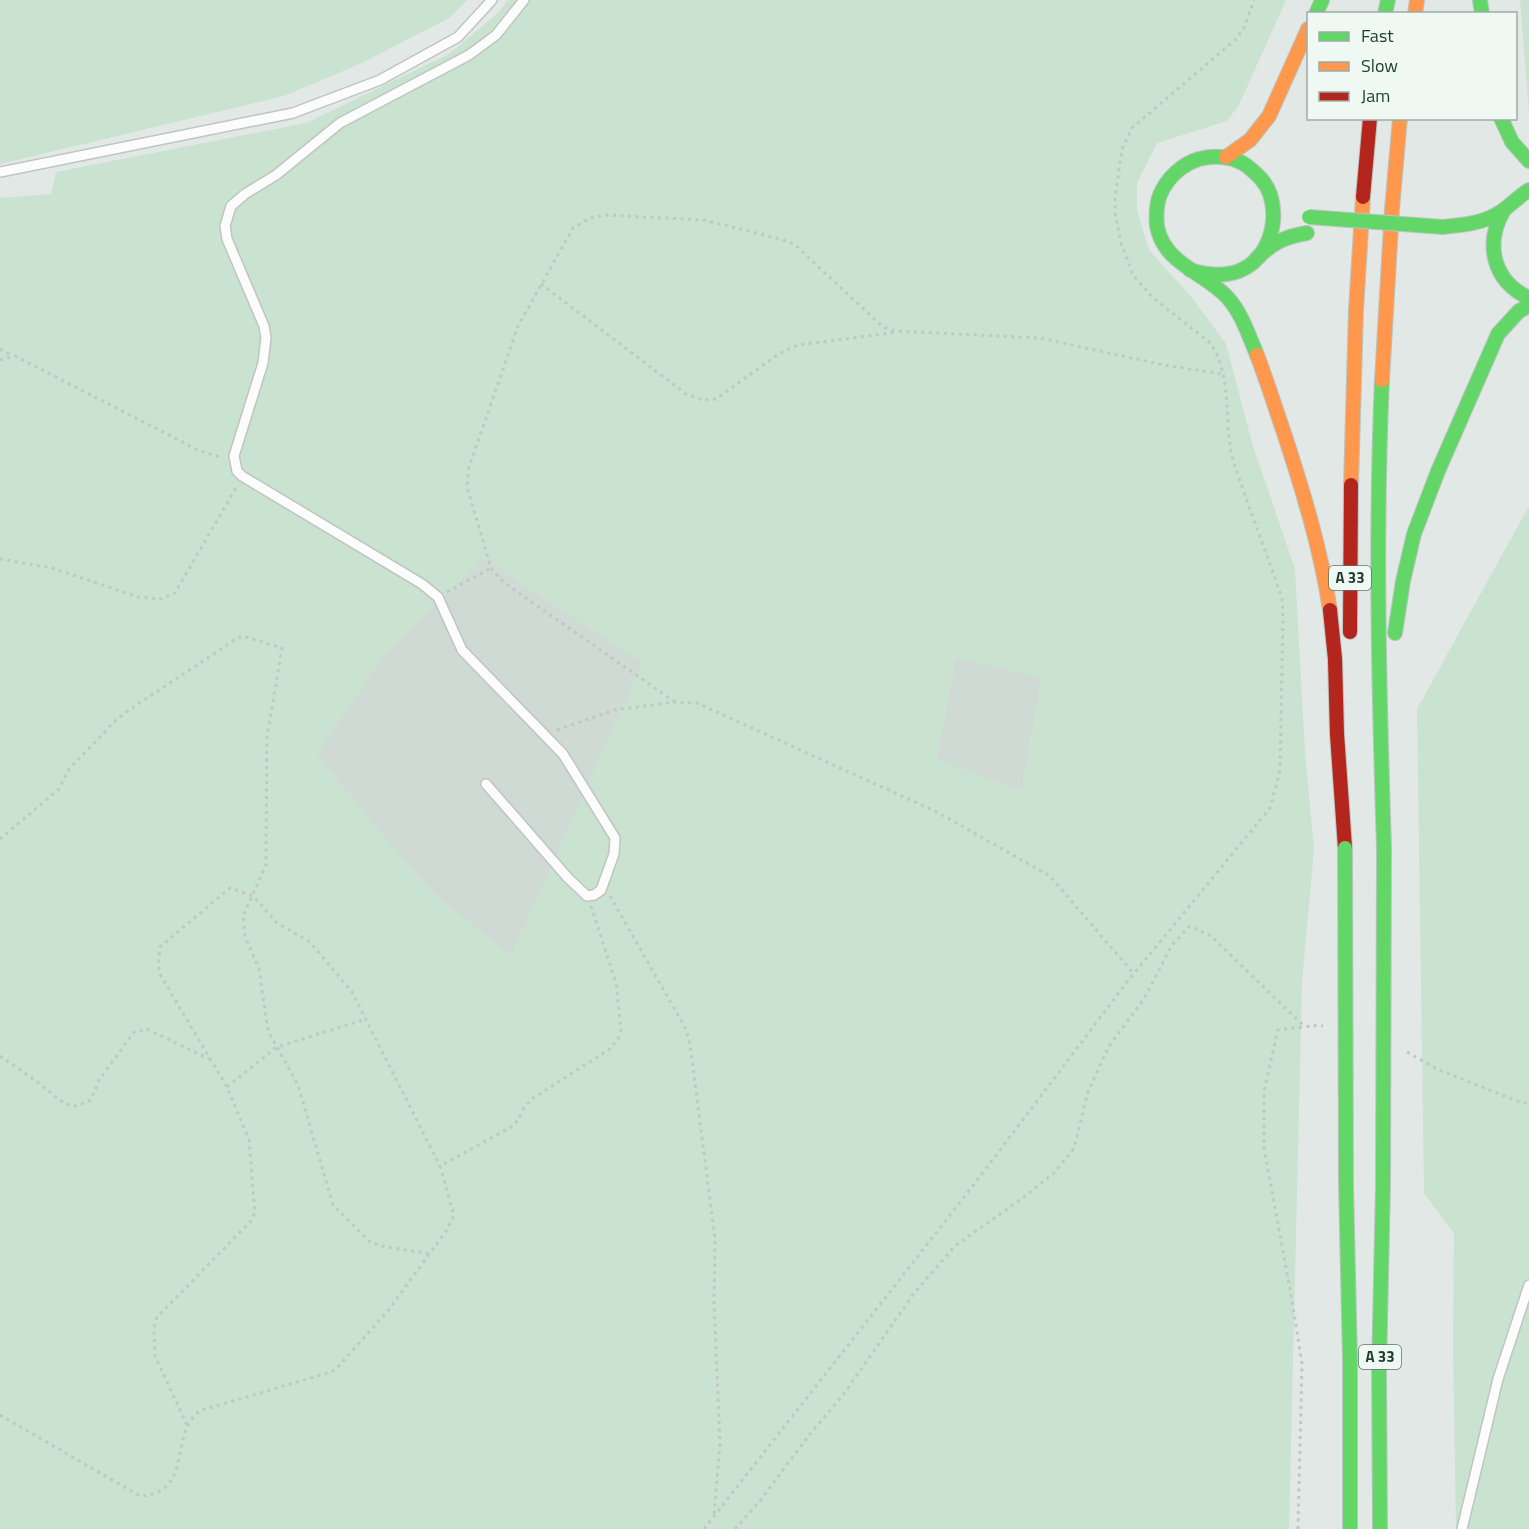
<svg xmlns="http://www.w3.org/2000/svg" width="1529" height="1529" font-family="'Titillium Web',sans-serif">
  <rect width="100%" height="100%" fill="#e2e8e5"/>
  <g fill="#cfdad5">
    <path d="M483 559 643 663 511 956 440 899 392 847 316 754 387 651Z"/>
    <path d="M956 658 1042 677 1022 791 936 760Z"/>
  </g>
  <g fill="#cae2d0" fill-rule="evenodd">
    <path d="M0 0H467L449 18 362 63 284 96 0 164Z"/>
    <path d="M508 0H1286L1239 105 1227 121 1157 143 1137 183V210L1149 250 1193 299 1226 344 1252 443 1295 569 1305 753 1314 849 1302 983 1289 1529H0V198L51 194 56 172 306 123 449 54 498 13ZM483 559 642 663 511 956 440 899 392 847 316 754 387 651ZM956 658 1042 678 1021 791 936 759Z"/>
    <path d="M1520 0H1529V112Z"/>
    <path d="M1529 506V1529H1456L1453 1344 1454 1234 1424 1193 1417 709Z"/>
  </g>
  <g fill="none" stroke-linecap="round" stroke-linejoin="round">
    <defs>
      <g id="lane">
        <path d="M0 172 293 113 380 80 458 37 492 0"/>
        <path d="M486 784 568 878 587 896 594 895 601 890 614 854 615 838 563 754 462 650 438 597 422 584 242 476 237 471 234 456 263 363 266 338 264 326 227 239 225 226 231 206 245 194 276 175 340 123 469 55 496 35 524 0"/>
        <path d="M1462 1529 1498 1379 1529 1285"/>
      </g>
      <g id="fast">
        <path d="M1480 0 1482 14"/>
        <path d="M1316 14 1322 0"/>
        <path d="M1385 14 1388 0"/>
        <path d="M1501 118 1512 142 1529 161"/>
        <path d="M1504 210C1484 244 1493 281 1529 298"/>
        <path d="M1443 227C1464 225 1485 223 1502 211 1512 204 1519 196 1529 190"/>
        <path d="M1257 258C1274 242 1284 237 1307 233"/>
        <path d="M1190 270C1206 275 1223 277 1239 271 1269 259 1279 222 1270 194 1266 182 1257 174 1247 166 1234 156 1215 155 1199 159 1182 164 1167 178 1160 195 1156 205 1156 215 1157 226 1164 265 1205 272 1228 298 1242 314 1249 336 1257 355"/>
        <path d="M1382 380C1375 536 1379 692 1384 848"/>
        <path d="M1395 633 1403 581 1414 534 1438 471 1498 334 1519 311 1529 306"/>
        <path d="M1346 1185 1350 1360V1529"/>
        <path d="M1380 1529 1379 1370 1383 1185"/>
      </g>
      <g id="slow">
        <path d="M1415 14 1417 0"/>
        <path d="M1226 157 1250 140 1269 116 1308 29"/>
        <path d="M1257 355C1267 381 1275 407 1284 433 1303 491 1321 550 1330 610"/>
        <path d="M1382 380 1392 209 1400 118"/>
        <path d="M1351 485 1356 310 1363 197"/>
      </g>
      <g id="jam">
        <path d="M1363 197 1370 118"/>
        <path d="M1330 610 1335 659 1337 734 1345 848"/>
        <path d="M1350 632 1351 485"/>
      </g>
    </defs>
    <use href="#lane" stroke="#bfc5c2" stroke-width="12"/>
    <use href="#fast" stroke="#bbc5c1" stroke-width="16"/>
    <use href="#slow" stroke="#bbc5c1" stroke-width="16"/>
    <use href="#jam" stroke="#bbc5c1" stroke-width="16"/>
    <g stroke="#bfc8c4" stroke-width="3" stroke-dasharray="3 4.5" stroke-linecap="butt">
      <path d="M541 284 686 394 702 400 716 399 780 353 798 345 898 332"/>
      <path d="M0 349 13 356"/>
      <path d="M0 360 15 356 198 450 223 458"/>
      <path d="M0 559 52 568 138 597 162 599 175 593 237 486"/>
      <path d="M447 592 491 568"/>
      <path d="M675 702 503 582 491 568 467 487 468 470 518 326 573 228 590 218 606 215 704 220 780 239 794 244 883 327 896 331 1040 338 1164 365 1222 374"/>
      <path d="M557 730 614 710 675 702 697 703 937 812 1050 876 1133 973"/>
      <path d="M0 839 59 789 69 769 116 720 129 710 236 639 243 636 282 648 267 737 266 865 243 916 245 936 259 969 268 1031 298 1085 333 1205 370 1242 382 1246 430 1254"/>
      <path d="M610 896 686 1029 690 1044 715 1238 714 1301 720 1444 714 1515"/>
      <path d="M1407 1052 1437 1069 1517 1101 1529 1104"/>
      <path d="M0 1056 36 1081 65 1104 77 1106 91 1100 99 1080 134 1032 147 1029 209 1059"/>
      <path d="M227 1087 277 1047 366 1019"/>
      <path d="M0 1415 140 1496C184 1493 175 1456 187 1427 189 1421 195 1416 199 1411L331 1372 336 1369 387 1312 447 1230 454 1215 440 1166 513 1126 518 1120 523 1109 533 1098 610 1049 618 1039 621 1030 616 983 591 906"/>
      <path d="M187 1425 155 1356 154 1328 157 1317 251 1221 255 1213 249 1140 227 1087 161 976 158 966 160 947 230 888 253 896 277 923 310 942 352 992 440 1166"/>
      <path d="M704 1529 972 1187 1127 982 1270 808 1280 770 1283 616 1282 598 1235 467C1233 460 1231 452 1230 445 1225 411 1231 368 1208 341L1152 297 1133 275 1121 243 1115 213V198L1122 149 1132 128 1235 40 1244 28 1254 0"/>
      <path d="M735 1529 759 1502 810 1434 843 1395 915 1292 955 1246 1027 1195 1055 1172 1074 1148 1088 1092 1109 1046 1144 999 1172 945 1190 926 1211 936 1305 1027"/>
      <path d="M1298 1529 1302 1364 1292 1300 1264 1148V1091L1278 1030 1320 1025 1323 1026"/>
    </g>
    <use href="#lane" stroke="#fbfcfb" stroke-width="9"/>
    <use href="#fast" stroke="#63d668" stroke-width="14"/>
    <use href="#slow" stroke="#ff974d" stroke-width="14"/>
    <use href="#jam" stroke="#b3261e" stroke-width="14"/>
    <defs>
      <g id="fast-bridge">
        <path d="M1309 217 1443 227"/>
        <path d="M1345 848 1346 1185"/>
        <path d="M1383 1185 1384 848"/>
      </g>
    </defs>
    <use href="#fast-bridge" stroke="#bbc5c1" stroke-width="16" stroke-linecap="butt"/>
    <use href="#fast-bridge" stroke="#63d668" stroke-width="14"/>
  </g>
  <g text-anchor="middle" stroke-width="6" stroke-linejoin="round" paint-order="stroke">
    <g fill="#eff8f3" stroke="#5d746c" stroke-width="1.5">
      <rect x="1329" y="566" width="42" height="24" rx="4.5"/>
      <rect x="1359" y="1345" width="42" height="24" rx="4.5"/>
    </g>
    <g font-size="15" font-weight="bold" fill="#1f3c32">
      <text x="1350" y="583">A 33</text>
      <text x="1380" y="1362">A 33</text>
    </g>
  </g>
  <rect x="1307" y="12" width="210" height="108" fill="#eff8f3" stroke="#9cada6" stroke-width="1.5"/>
  <rect x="1319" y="32" width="30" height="9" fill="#63d668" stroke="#9cada6" stroke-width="1.5"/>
  <text x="1361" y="42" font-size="18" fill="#1f3c32">Fast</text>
  <rect x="1319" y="62" width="30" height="9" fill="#ff974d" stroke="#9cada6" stroke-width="1.5"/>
  <text x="1361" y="72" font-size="18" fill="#1f3c32">Slow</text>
  <rect x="1319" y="92" width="30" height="9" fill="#b3261e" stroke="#9cada6" stroke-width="1.5"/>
  <text x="1361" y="102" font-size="18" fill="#1f3c32">Jam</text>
</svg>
